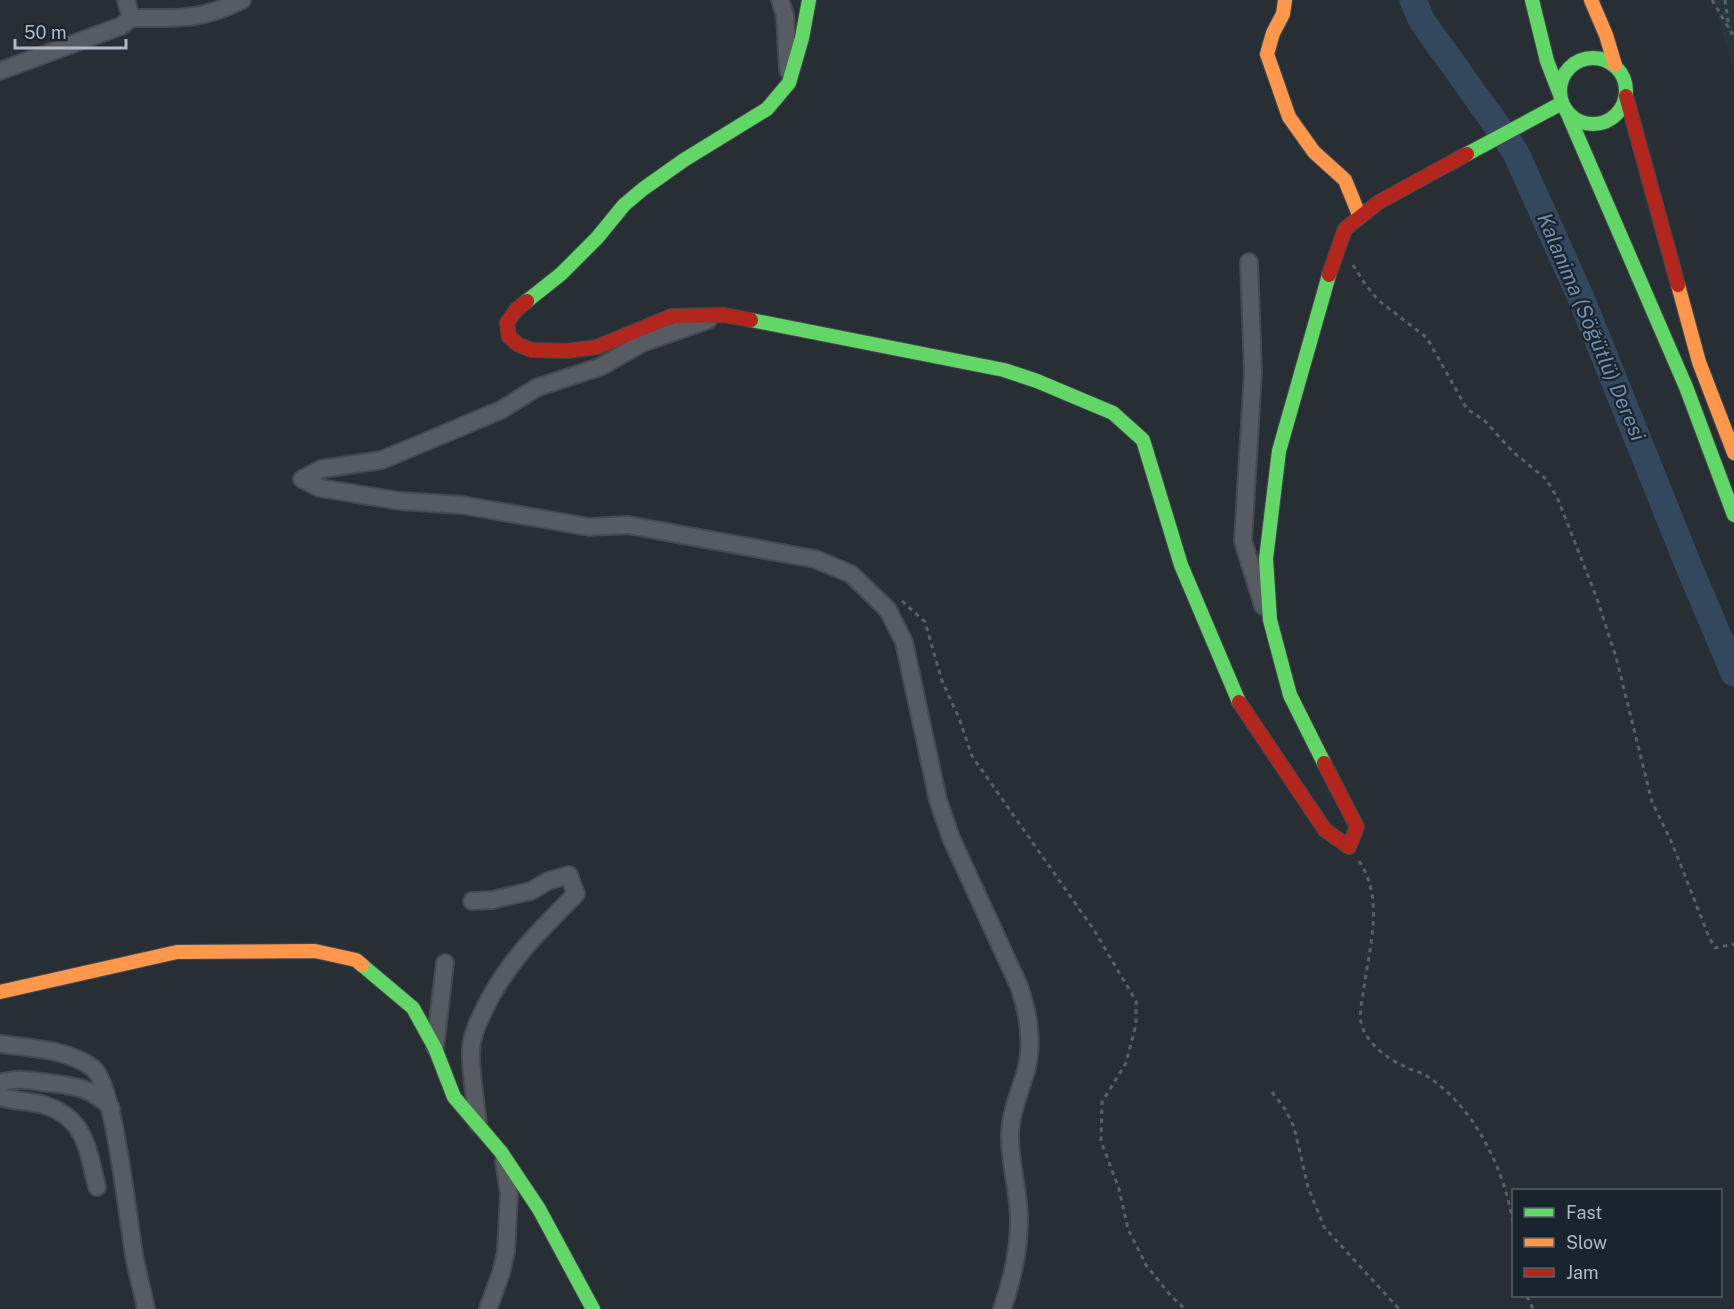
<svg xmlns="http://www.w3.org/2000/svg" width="1734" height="1309" font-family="'Public Sans',sans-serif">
  <rect width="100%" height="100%" fill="#272e34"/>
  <path fill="#24383a" d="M1713 0H1734V73L1731 62Z"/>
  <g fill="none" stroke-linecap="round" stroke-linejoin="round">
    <path stroke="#34485d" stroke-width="27" d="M1413 0 1422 21 1515 151 1581 298 1687 562 1734 673"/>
    <defs>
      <g id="street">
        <path d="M780 0 785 15 788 70"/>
        <path d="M131 18C177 18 200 21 242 0"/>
        <path d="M0 71 121 26 131 18 126 0"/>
        <path d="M1249 262 1253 372 1243 541 1263 606"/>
        <path d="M708 320 642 343 600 367 538 387 501 410 382 460 321 469 302 479 320 488 400 501 462 505 589 527 628 525 815 559 851 574 888 610 904 642 938 800 951 838 1019 986C1028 1013 1034 1042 1026 1071 1020 1091 1011 1112 1010 1133 1009 1162 1019 1191 1019 1219 1019 1249 1012 1281 1002 1309"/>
        <path d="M472 901 492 900 531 891 548 881 569 875 576 894C540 930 505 964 483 1012 477 1024 471 1037 471 1051 470 1072 476 1102 478 1124"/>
        <path d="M0 1044C30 1048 68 1049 93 1068 115 1086 128 1224 135 1260 138 1276 143 1293 146 1309"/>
        <path d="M435 1047 445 963"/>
        <path d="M0 1083C14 1078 28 1080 42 1082 71 1086 89 1085 111 1108"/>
        <path d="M0 1097C13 1101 28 1101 41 1104 86 1117 87 1148 97 1187"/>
        <path d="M488 1309 501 1273 506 1252 509 1193 504 1161"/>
      </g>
      <g id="fast">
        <path d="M1532 0 1547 61 1559 92"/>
        <circle cx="1593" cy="91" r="33"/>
        <path d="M1567 112 1686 387 1734 515"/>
        <path d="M1467 154 1562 103"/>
        <path d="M527 301 561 274 597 238 624 205 643 189 684 160 767 109 789 83 802 38 809 0"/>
        <path d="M751 320 1004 370 1037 381 1113 413 1143 440 1181 565 1239 702"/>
        <path d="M1324 763 1290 695 1270 620 1266 559 1279 451 1329 275"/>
        <path d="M362 965 413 1008 435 1048 454 1097 501 1152 539 1209 593 1309"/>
      </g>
      <g id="slow">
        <path d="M1285 0 1283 14 1273 33 1267 54 1289 117 1314 152 1345 180 1360 217"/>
        <path d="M1591 0 1606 35 1615 65"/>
        <path d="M1678 285 1699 362 1734 453"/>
        <path d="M0 992 177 952 315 951 356 960 362 965"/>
      </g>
      <g id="jam">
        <path d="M1626 96 1678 285"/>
        <path d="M1329 275 1345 229 1379 202 1467 154"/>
        <path d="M527 301 516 310 507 323 509 337 519 345 532 350 567 351 597 347 672 316 724 315 751 320"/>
        <path d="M1239 702 1325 830 1349 847 1357 827 1324 763"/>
      </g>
    </defs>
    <use href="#street" stroke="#454a4f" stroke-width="20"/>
    <use href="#fast" stroke="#454a4f" stroke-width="16"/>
    <use href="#slow" stroke="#454a4f" stroke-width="16"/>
    <use href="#jam" stroke="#454a4f" stroke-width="16"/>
    <g stroke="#5a6066" stroke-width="3" stroke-dasharray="4.5 4.5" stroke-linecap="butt">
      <path d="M1712 0 1734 37"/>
      <path d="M1725 0 1729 28"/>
      <path d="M1353 265 1365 284 1378 300 1427 338 1467 409 1484 420 1513 452 1546 479 1557 497 1596 596 1616 657 1652 802 1672 843 1709 937 1715 948 1734 944"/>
      <path d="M902 601 925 622 942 681 959 718 972 756 1094 930 1136 1001V1024L1126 1063 1102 1102 1101 1141 1119 1189 1128 1229 1146 1265 1171 1296 1185 1309"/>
      <path d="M1359 861C1386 901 1368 951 1363 994 1362 1002 1359 1014 1361 1022 1365 1042 1386 1058 1404 1066 1410 1070 1418 1071 1425 1075 1475 1105 1509 1177 1514 1233"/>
      <path d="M1272 1092 1285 1109 1294 1127 1308 1187 1324 1227 1399 1309"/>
      <path d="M1527 1296 1533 1309"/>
    </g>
    <use href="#street" stroke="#575c62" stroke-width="16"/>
    <use href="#fast" stroke="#63d668" stroke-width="14"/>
    <use href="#slow" stroke="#ff974d" stroke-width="14"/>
    <use href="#jam" stroke="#b3261e" stroke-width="14"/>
  </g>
  <g text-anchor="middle" stroke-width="4.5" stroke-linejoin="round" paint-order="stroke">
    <g font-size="21" font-style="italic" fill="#708daa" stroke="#1a242f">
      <text transform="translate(1591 327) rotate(67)" y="7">Kalanima (Söğütlü) Deresi</text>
    </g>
  </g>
  <rect x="1512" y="1189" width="210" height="108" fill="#1a242f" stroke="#56606b" stroke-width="1.5"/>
  <rect x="1524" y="1208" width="30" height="9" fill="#63d668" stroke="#56606b" stroke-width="1.5"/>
  <text x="1566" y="1219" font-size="18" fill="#b0bac6">Fast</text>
  <rect x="1524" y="1238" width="30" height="9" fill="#ff974d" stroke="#56606b" stroke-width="1.5"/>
  <text x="1566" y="1249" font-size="18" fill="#b0bac6">Slow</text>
  <rect x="1524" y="1268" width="30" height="9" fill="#b3261e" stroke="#56606b" stroke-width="1.5"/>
  <text x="1566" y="1279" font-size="18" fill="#b0bac6">Jam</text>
  <path d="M15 39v9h111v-9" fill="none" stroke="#b0bac6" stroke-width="3"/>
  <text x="24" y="39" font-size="18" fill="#b0bac6" stroke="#1a242f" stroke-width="4.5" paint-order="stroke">50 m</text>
</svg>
